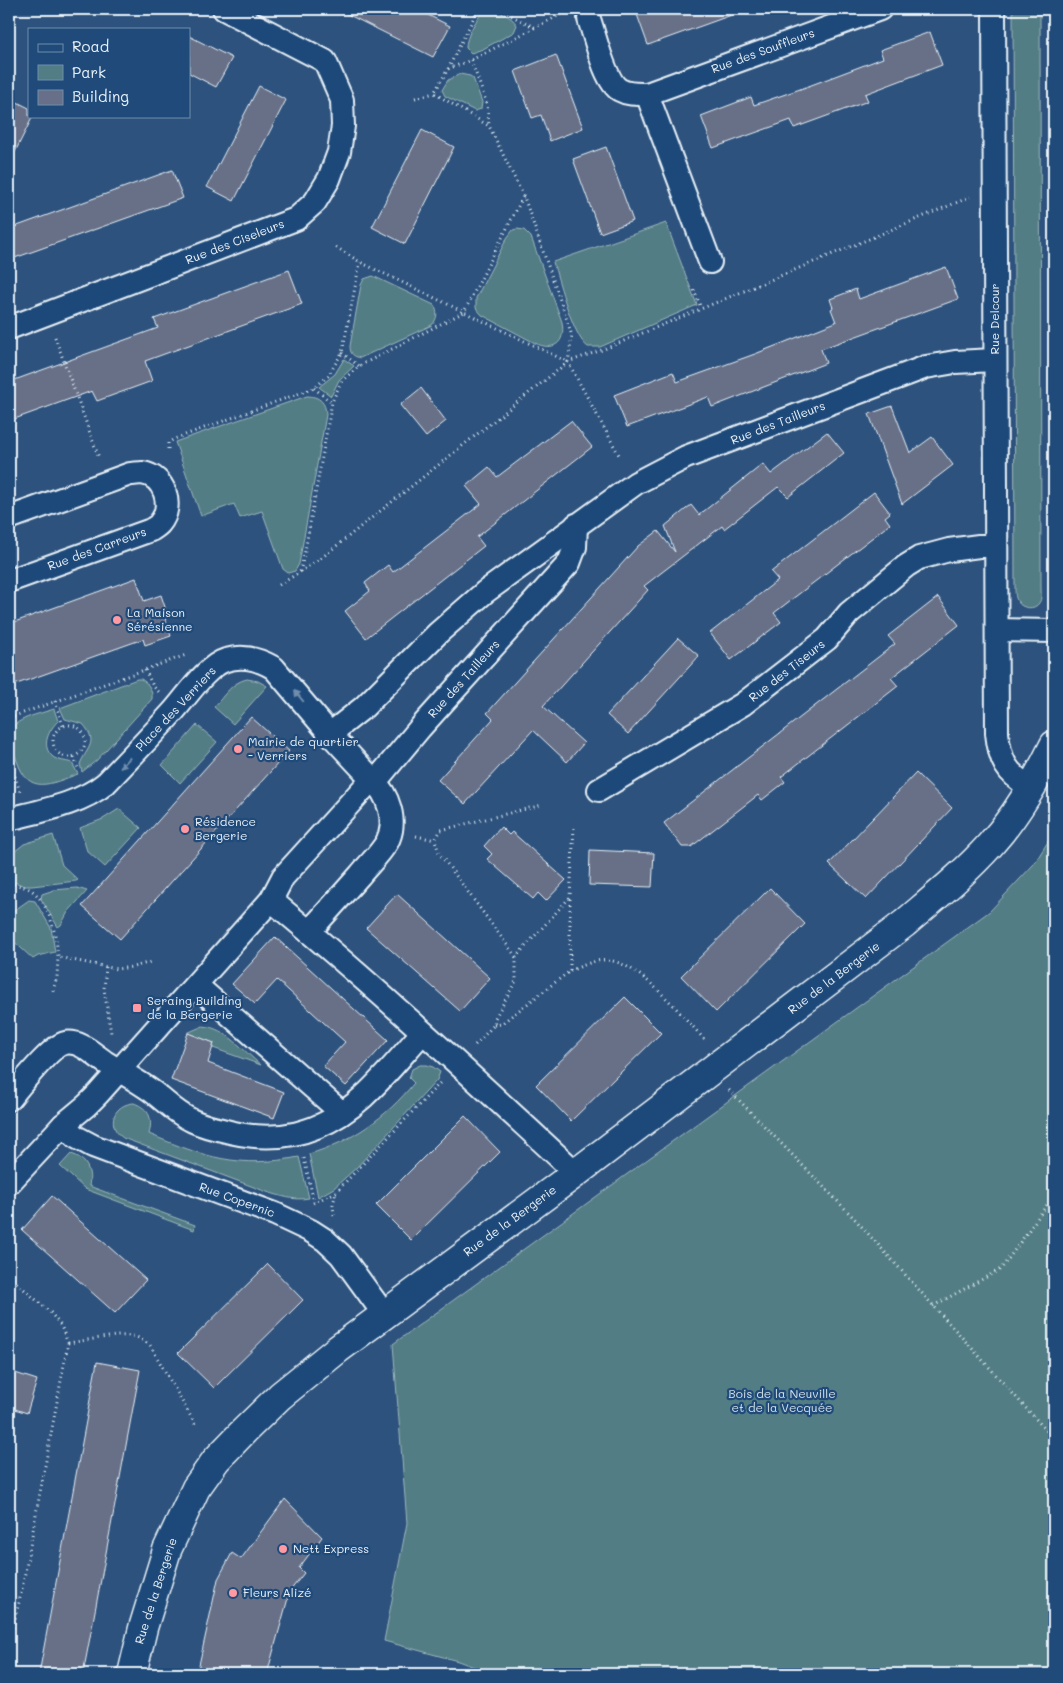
<svg xmlns="http://www.w3.org/2000/svg" width="1063" height="1683" font-family="Mali,sans-serif">
  <rect width="100%" height="100%" fill="#2d527d"/>
  <filter id="ink" filterUnits="userSpaceOnUse"><feTurbulence type="fractalNoise" baseFrequency=".02" numOctaves="2"/><feDisplacementMap in="SourceGraphic" scale="10" xChannelSelector="R" yChannelSelector="G"/><feConvolveMatrix kernelMatrix="1 2 1 2 8 2 1 2 1" color-interpolation-filters="sRGB"/></filter>
  <g filter="url(#ink)">
    <g fill="#527d84" stroke="#9db7be">
      <path d="M486 9C496 9 512 16 517 25L514 32 483 49 471 53 466 48C465 38 478 15 486 9Z"/>
      <path d="M1013 9H1040L1041 587C1041 592 1042 599 1039 603 1035 610 1022 609 1018 602 1015 598 1015 592 1015 586Z"/>
      <path d="M460 74 470 76 473 78 482 102 481 109 475 111 445 96 442 90 448 80Z"/>
      <path d="M666 223 697 305 600 347H588C573 337 559 281 553 262Z"/>
      <path d="M517 229 524 230 531 237 562 322C566 343 554 352 535 343L482 315 476 308V298L507 238 513 230Z"/>
      <path d="M373 276 434 305C438 312 438 318 432 325L360 358C353 356 350 354 350 346L361 285 364 279Z"/>
      <path d="M344 359 354 366 339 380 331 396 319 387 335 374Z"/>
      <path d="M307 396C319 396 326 402 326 415L299 564 295 571 288 573 283 569 262 511 240 518 234 504 201 516 175 442Z"/>
      <path d="M137 679H141C148 683 153 690 152 699L97 760 82 772 80 764C87 747 99 743 83 724L65 719 60 708Z"/>
      <path d="M247 679 258 681 267 686 233 724 214 707C224 696 232 682 247 679Z"/>
      <path d="M54 709 58 721C49 730 40 746 53 757 58 761 67 761 72 763L78 774C50 784 29 796 17 761 14 752 10 743 9 734 13 718 40 714 54 709Z"/>
      <path d="M197 725 217 742 180 783 162 765Z"/>
      <path d="M119 809 141 828 105 867 87 851 80 828 103 819Z"/>
      <path d="M1054 832V1674H493L458 1661 384 1641 407 1523 393 1344 990 911 1034 864Z"/>
      <path d="M53 835 62 865 78 880 76 881 32 886H25L9 880V856L24 844Z"/>
      <path d="M77 888 87 891 68 912 61 925 58 927 41 899 42 894 54 890Z"/>
      <path d="M29 900 35 901 51 928 55 952 38 956 33 959 9 937V914Z"/>
      <path d="M203 1026C227 1028 243 1051 261 1065L213 1048 214 1043 187 1033Z"/>
      <path d="M426 1065 433 1067 440 1072 437 1080 357 1167 334 1188 318 1197 309 1154C351 1142 386 1118 414 1083L409 1078 412 1069 420 1065Z"/>
      <path d="M134 1103C150 1109 153 1119 149 1134 204 1157 239 1169 299 1157L309 1198C294 1201 281 1196 267 1192L123 1138C105 1125 114 1104 134 1103Z"/>
      <path d="M71 1154C86 1158 92 1171 89 1186L195 1225 194 1230 85 1189 60 1166Z"/>
    </g>
    <g fill="#677088" stroke="#e8f1f8">
      <path d="M337 9H416L450 26 433 57Z"/>
      <path d="M635 9H740V12L648 45Z"/>
      <path d="M930 32 942 65 865 94 868 101 794 128 791 120 713 148 701 116 751 97 754 105 806 87 883 58 880 50Z"/>
      <path d="M189 36 232 58 216 87 189 73Z"/>
      <path d="M556 55 583 128 550 141 541 115 532 118 515 71Z"/>
      <path d="M259 86 286 100 234 201 207 187Z"/>
      <path d="M9 98 29 108V116H33L9 164Z"/>
      <path d="M422 130 454 147 405 244 372 227Z"/>
      <path d="M606 147 633 221 600 233 573 159Z"/>
      <path d="M172 170 183 198 9 260V229Z"/>
      <path d="M946 267 958 299 821 349 826 363 712 407 708 397 627 427 614 395 673 372 677 382 755 354 836 322 831 309 833 308 830 299 856 289 859 299Z"/>
      <path d="M289 270 302 304 145 361 152 381 97 401 92 391 9 421V382L158 328 154 319Z"/>
      <path d="M421 388 446 421 426 437 400 405Z"/>
      <path d="M892 406 910 453 932 437 953 465 902 504 869 414Z"/>
      <path d="M571 421 592 447 477 537 484 546 366 638 345 611 370 591 365 583 388 565 393 572 481 504 466 486 489 467 497 477Z"/>
      <path d="M827 432 844 453 788 497 778 487 724 529 722 526 644 586 648 590 543 706 584 743 567 762 533 730 465 804 438 780 493 719 487 713 638 546 658 531 675 552 665 526 691 505 699 515 763 464 771 474Z"/>
      <path d="M874 492 890 513 885 517 890 524 774 613 781 622 731 660 710 633 778 580 771 572Z"/>
      <path d="M136 578 144 601 161 595 165 607V618L171 636 145 645 143 639 14 685 9 671V624Z"/>
      <path d="M938 597 959 625 891 678 898 686 781 777 785 782 762 800 758 795 691 847H682L664 823 895 644 888 636Z"/>
      <path d="M678 638 699 656 628 734 607 715Z"/>
      <path d="M251 717 289 751 120 939 82 906Z"/>
      <path d="M916 773 952 808 866 899 829 864Z"/>
      <path d="M501 827 509 835 512 832 566 880 546 901 538 893 533 899 487 859 492 854 484 846Z"/>
      <path d="M590 850 654 853 652 887 589 885Z"/>
      <path d="M770 888 805 924 716 1012 681 976Z"/>
      <path d="M397 894 490 978 460 1011 366 928Z"/>
      <path d="M275 937 388 1040 346 1086 323 1066 345 1042 277 980 255 1004 232 984Z"/>
      <path d="M625 997 661 1033 571 1121 536 1085Z"/>
      <path d="M188 1033 214 1043 208 1063 284 1092 274 1118 171 1080Z"/>
      <path d="M465 1116 500 1152 411 1240 376 1205Z"/>
      <path d="M52 1196 146 1280 115 1313 22 1230Z"/>
      <path d="M268 1264 303 1300 214 1388 178 1353Z"/>
      <path d="M97 1362 140 1370 103 1569 83 1674H39Z"/>
      <path d="M9 1371 37 1380 27 1413 9 1407Z"/>
      <path d="M285 1499 322 1537 299 1568 304 1573 290 1591 267 1674H197L218 1579 232 1553 241 1559Z"/>
    </g>
    <g fill="none" stroke-linecap="round" stroke-linejoin="round">
      <defs>
        <g id="minor">
          <path d="M994 9 997 733C1000 761 1006 773 1031 788"/>
          <path d="M589 19C595 36 605 82 620 90 629 95 638 94 647 94"/>
          <path d="M710 262 647 94 880 9"/>
          <path d="M9 328 296 219 315 202 329 179 339 152 343 126 342 100 325 61 224 9"/>
          <path d="M9 518 130 474C134 474 138 473 142 473 165 476 174 506 160 523 158 526 154 528 151 530L9 581"/>
          <path d="M997 630 1054 631"/>
          <path d="M330 734 364 707 438 633 485 592 636 483 686 457 926 367 955 362 995 360"/>
          <path d="M375 782 420 728 569 563 575 547 576 525"/>
          <path d="M599 790 743 704 827 639 849 613 906 566 919 558 949 550 979 546H996"/>
          <path d="M9 819C40 811 81 804 106 783 128 760 150 737 172 713 186 698 206 666 226 660 243 655 259 659 274 668L330 734 372 779 283 877 271 900 98 1094 87 1105 63 1125 9 1183"/>
          <path d="M271 900C376 987 476 1080 576 1173"/>
          <path d="M309 932C326 913 343 894 360 875 369 864 380 854 387 842 398 821 388 794 372 779"/>
          <path d="M196 985 342 1113"/>
          <path d="M9 1099C19 1087 52 1045 65 1043 80 1040 93 1054 105 1062 121 1072 138 1081 153 1092 166 1102 177 1114 193 1121 202 1125 212 1128 222 1130 275 1145 321 1135 363 1097 384 1078 403 1054 422 1033"/>
          <path d="M63 1125 76 1137 93 1146 275 1214 311 1231 325 1240 341 1255 384 1314"/>
        </g>
        <path id="tertiary" d="M132 1674 143 1628 167 1550 196 1488 216 1460 244 1431 280 1396 338 1349 576 1173 905 923C934 898 964 874 990 845 1016 816 1037 780 1054 745"/>
      </defs>
      <use href="#minor" stroke="#e8f1f8" stroke-width="26"/>
      <use href="#tertiary" stroke="#e8f1f8" stroke-width="31"/>
      <g stroke="#e8f1f8" stroke-width="3" stroke-dasharray="1 4" stroke-linecap="butt">
        <path d="M498 9 536 28"/>
        <path d="M566 12 471 60 448 69 434 93 489 126 524 197 566 317 572 336 568 362 619 455"/>
        <path d="M471 60 487 104 489 126"/>
        <path d="M448 69 478 9"/>
        <path d="M415 98 434 93"/>
        <path d="M336 247 360 262 568 362"/>
        <path d="M694 290 701 308"/>
        <path d="M55 337 99 458"/>
        <path d="M342 353 359 366"/>
        <path d="M314 388 331 402"/>
        <path d="M168 449V443L174 439 314 388 328 376 342 353 360 262"/>
        <path d="M300 572 325 555 568 362 602 350 970 197"/>
        <path d="M279 585 300 572 305 551 332 402 341 382 359 366 464 312 523 197"/>
        <path d="M145 670 153 686 159 692"/>
        <path d="M55 701 63 726"/>
        <path d="M9 718 186 655"/>
        <circle cx="69" cy="741" r="16"/>
        <path d="M9 757 20 792"/>
        <path d="M74 757 79 771"/>
        <path d="M416 836 435 840"/>
        <path d="M9 883C15 885 25 886 31 890 49 902 57 936 58 957L117 969 133 967 151 962"/>
        <path d="M516 957 439 853 435 840 441 830 542 805"/>
        <path d="M106 967 104 989 111 1033"/>
        <path d="M570 971C580 967 591 961 603 960 637 958 683 1017 706 1041"/>
        <path d="M53 991 57 977 58 957"/>
        <path d="M494 1025 501 1024 570 971V898"/>
        <path d="M475 1045 494 1025 495 1018 516 981V957L570 897 574 828"/>
        <path d="M729 1090 853 1217 1054 1439"/>
        <path d="M304 1158 314 1202"/>
        <path d="M313 1203 336 1192 440 1083"/>
        <path d="M334 1215 333 1205 336 1192"/>
        <path d="M9 1276 51 1313 61 1326 68 1343 22 1589 9 1645"/>
        <path d="M933 1306 1001 1269 1054 1195"/>
        <path d="M68 1343C83 1341 118 1334 132 1336 139 1337 144 1341 150 1345L195 1424"/>
      </g>
      <use href="#minor" stroke="#1f4a7a" stroke-width="22"/>
      <use href="#tertiary" stroke="#1f4a7a" stroke-width="28"/>
    </g>
    <defs><path id="oneway-solid" d="M-6-.8H1V-3.2L6.5 0L1 3.2V.8H-6Z" transform="scale(1.25)"/></defs>
    <g fill="#6f8dac">
      <use href="#oneway-solid" transform="translate(299 696) rotate(-129)"/>
      <use href="#oneway-solid" transform="translate(125 763) rotate(133)"/>
    </g>
  </g>
  <g fill="#ff9aa2" stroke="#1f4a7a" stroke-width="2">
    <circle cx="117" cy="620" r="5"/>
    <circle cx="238" cy="749" r="5"/>
    <circle cx="185" cy="829" r="5"/>
    <rect x="132" y="1003" width="10" height="10" rx="2.5"/>
    <circle cx="283" cy="1549" r="5"/>
    <circle cx="233" cy="1593" r="5"/>
  </g>
  <g text-anchor="middle" stroke-width="4.5" stroke-linejoin="round" paint-order="stroke">
    <g font-size="12" fill="#e8f1f8" stroke="#1f4a7a">
      <text transform="translate(763 51) rotate(-20)" y="4">Rue des Souffleurs</text>
      <text transform="translate(235 242) rotate(-21)" y="4">Rue des Ciseleurs</text>
      <text transform="translate(995 319) rotate(-90)" y="4">Rue Delcour</text>
      <text transform="translate(778 423) rotate(-21)" y="4">Rue des Tailleurs</text>
      <text transform="translate(97 549) rotate(-20)" y="4">Rue des Carreurs</text>
      <text transform="translate(787 671) rotate(-38)" y="4">Rue des Tiseurs</text>
      <text transform="translate(464 679) rotate(-48)" y="4">Rue des Tailleurs</text>
      <text transform="translate(176 709) rotate(-47)" y="4">Place des Verriers</text>
      <text transform="translate(834 978) rotate(-37)" y="4">Rue de la Bergerie</text>
      <text transform="translate(237 1200) rotate(20)" y="4">Rue Copernic</text>
      <text transform="translate(510 1221) rotate(-36)" y="4">Rue de la Bergerie</text>
      <text transform="translate(156 1591) rotate(-72)" y="4">Rue de la Bergerie</text>
    </g>
    <g font-size="12" fill="#e8f1f8" stroke="#1f4a7a" text-anchor="start">
      <text x="127" y="617">La Maison<tspan x="127" dy="14">Sérésienne</tspan></text>
      <text x="248" y="746">Mairie de quartier<tspan x="248" dy="14">- Verriers</tspan></text>
      <text x="195" y="826">Résidence<tspan x="195" dy="14">Bergerie</tspan></text>
      <text x="147" y="1005">Seraing Building<tspan x="147" dy="14">de la Bergerie</tspan></text>
      <text x="293" y="1553">Nett Express</text>
      <text x="243" y="1597">Fleurs Alizé</text>
    </g>
    <g font-size="12" fill="#d2e0e7" stroke="#1f4a7a">
      <text x="782" y="1398">Bois de la Neuville<tspan x="782" dy="14">et de la Vecquée</tspan></text>
    </g>
  </g>
  <rect width="1063" height="1683" fill="none" stroke="#1f4a7a" stroke-width="30"/>
  <rect x="15" y="15" width="1033" height="1653" fill="none" stroke="#e8f1f8" stroke-width="2" filter="url(#ink)"/>
  <rect x="28" y="28" width="162" height="90" fill="#1f4a7a" stroke="#6f8dac"/>
  <rect x="38" y="44" width="25" height="8" fill="#1f4a7a" stroke="#6f8dac"/>
  <text x="72" y="52" font-size="15" fill="#e8f1f8">Road</text>
  <rect x="38" y="65" width="25" height="15" fill="#527d84" stroke="#6f8dac"/>
  <text x="72" y="78" font-size="15" fill="#e8f1f8">Park</text>
  <rect x="38" y="90" width="25" height="15" fill="#677088" stroke="#6f8dac"/>
  <text x="72" y="102" font-size="15" fill="#e8f1f8">Building</text>
</svg>
